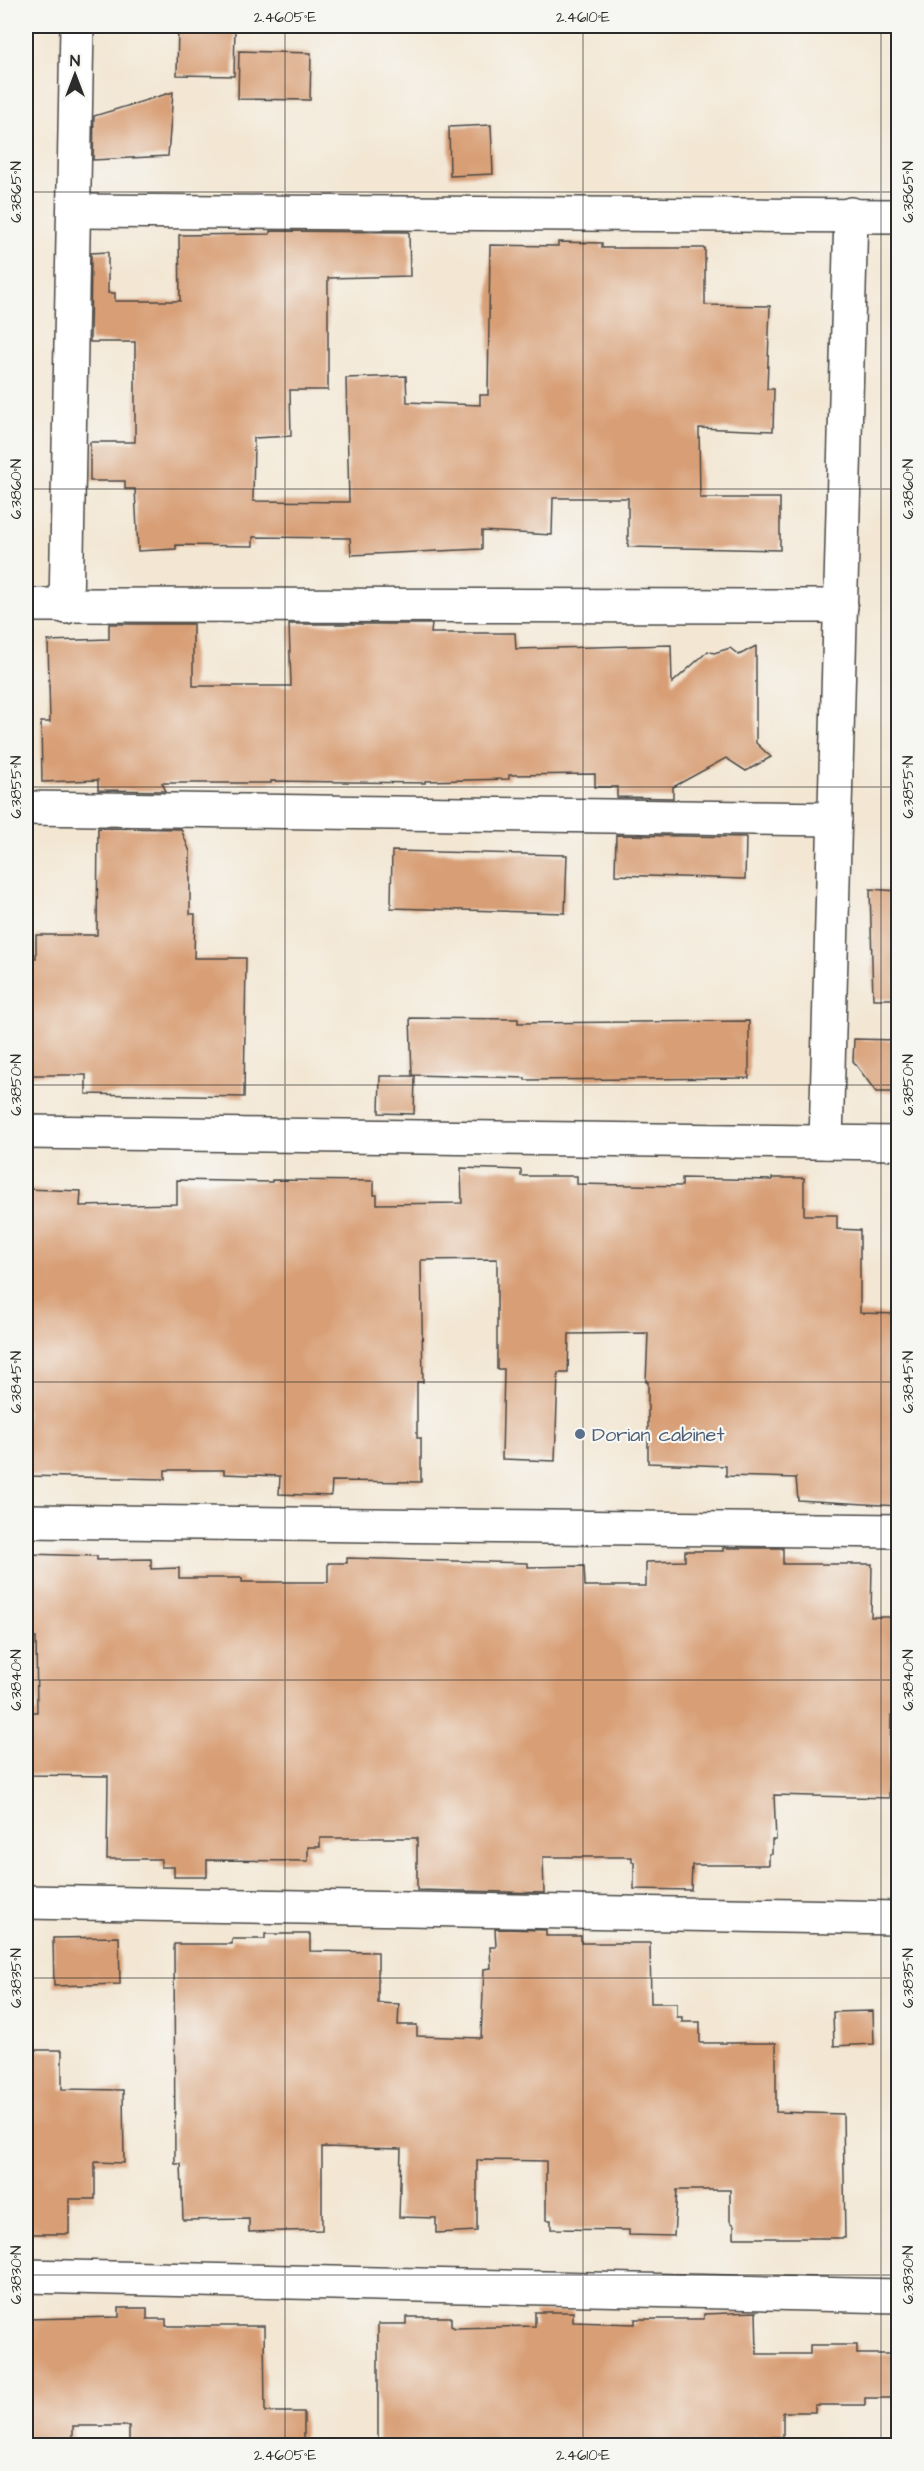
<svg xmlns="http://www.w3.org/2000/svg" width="924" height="2471" font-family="'Architects Daughter',sans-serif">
  <rect width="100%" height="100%" fill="#f6f6f2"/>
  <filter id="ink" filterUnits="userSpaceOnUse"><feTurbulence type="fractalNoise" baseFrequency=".0167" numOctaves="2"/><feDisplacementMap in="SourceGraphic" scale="12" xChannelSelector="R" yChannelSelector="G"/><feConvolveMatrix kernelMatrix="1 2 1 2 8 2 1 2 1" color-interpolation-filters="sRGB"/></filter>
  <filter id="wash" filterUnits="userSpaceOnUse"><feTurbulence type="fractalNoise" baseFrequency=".008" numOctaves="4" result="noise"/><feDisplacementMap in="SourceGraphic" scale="24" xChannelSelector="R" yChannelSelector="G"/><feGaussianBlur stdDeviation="1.35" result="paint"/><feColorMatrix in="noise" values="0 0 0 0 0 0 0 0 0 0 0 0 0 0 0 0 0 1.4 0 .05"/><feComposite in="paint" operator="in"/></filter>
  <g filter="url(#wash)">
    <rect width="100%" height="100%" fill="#f3e7d4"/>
    <g id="blocks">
      <g fill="#d89f76">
        <path d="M178 26H235L234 76 177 75Z"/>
        <path d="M239 51 311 53 310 100 238 99Z"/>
        <path d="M173 92 168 156 93 160 94 116Z"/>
        <path d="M491 125 493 174 450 176 449 127Z"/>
        <path d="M270 231 409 232 410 276 328 278V390H290L291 436 254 438 253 501 349 502 346 378 406 376 407 402 480 405V395H488L490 245 558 246V242L602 243V248H705V305L770 306 767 389H774L773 431 699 428 700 498H780V550L628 547V498H553L552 535 482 531V549L351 555 350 538 253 537V546L176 545V549L138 551 135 489H125V481H90V442H135V342H90L91 253 108 252V293H115V301H180L179 235 270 234Z"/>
        <path d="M109 624H193V686H291L289 624H432L431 633H515L516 649 671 645 672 683 708 651 714 653 730 648 739 655 756 646V743L771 757 746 771 726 758 673 787V798L617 797V787H595V774L509 775V779L425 781V783L271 781V783H162L166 791 98 790V780L42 782 41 722H50L48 641 109 639Z"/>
        <path d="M98 828 181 829 190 852V914H195L194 958H246L244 1097 86 1094V1075H26V995H31V958H36V935H97Z"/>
        <path d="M616 835 746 837 745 879 615 875Z"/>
        <path d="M392 851 567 855 565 913 391 908Z"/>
        <path d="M870 889 898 891V999H873Z"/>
        <path d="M410 1018 518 1019V1023L749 1021V1078L525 1080V1078L412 1075Z"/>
        <path d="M854 1039 898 1040V1092H876L853 1061Z"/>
        <path d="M380 1076H415L414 1114 379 1113Z"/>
        <path d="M461 1168 521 1170V1176H577V1184L682 1186V1178L772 1180V1178H804V1215H837V1229L860 1230V1313L898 1314V1506L798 1500 796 1478 726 1476V1466L648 1463V1382H646L648 1333 569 1334 568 1373H558L555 1461 502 1459 504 1369H497V1259L421 1260 423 1382H417V1438H421V1482L332 1481 331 1496 279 1494 280 1476 224 1474V1470H165V1479L26 1476V1189L81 1191 80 1206 177 1204V1180L272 1182V1180L374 1181V1195H377V1204L462 1203Z"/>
        <path d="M723 1548H783V1564H872L871 1617H898V1715H891L889 1798 774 1795 776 1840H772V1854H769V1865H692L691 1890 634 1889V1862H632V1857H543L544 1893 417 1890V1838H320V1847H308V1861L207 1860V1877H174V1867H161V1859H107L108 1776 26 1775V1712H37L36 1638H27V1554L97 1556V1560L151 1559V1569L179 1568V1578H242V1582H328V1563H347V1558L528 1563V1567L584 1566 585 1586H646V1562L685 1561V1551H723Z"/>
        <path d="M495 1929 546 1930V1936H581V1943H650L651 2003H677V2017H682V2022H700V2043H776V2112L843 2114 845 2238H734V2225L730 2221V2190H677L674 2236 629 2235V2230L551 2229V2220H546V2161L477 2160V2231L436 2233V2218L399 2217 401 2149 322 2147V2230L249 2232V2219L183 2220 181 2164H175L174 1944H232V1939H265V1934H310V1951L378 1952V2003L399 2004 398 2025H417V2036L481 2038 484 1969 491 1968 490 1947H496Z"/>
        <path d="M119 1937 120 1984 54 1986 53 1938Z"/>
        <path d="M873 2011 874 2044 834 2046 833 2012Z"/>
        <path d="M26 2050H62V2089L123 2090 124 2163 95 2162V2199H69V2234H26Z"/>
        <path d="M119 2308H147V2319H166V2326H264L265 2412H304V2445H129V2426H73V2445H26V2319L119 2317Z"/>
        <path d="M535 2312H573V2322L635 2324V2319H704V2314L756 2312 757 2354H810V2345H857V2354H897L898 2398H865V2405H815V2412H783V2437H754V2445H691V2442H605V2445H378V2324H406V2317H451V2326L455 2328 535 2326Z"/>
      </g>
    </g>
  </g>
  <g filter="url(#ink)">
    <use href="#blocks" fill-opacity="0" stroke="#494744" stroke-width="1.5"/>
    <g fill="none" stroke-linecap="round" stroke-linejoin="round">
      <defs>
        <g id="minor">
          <path d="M74 211 898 216"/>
          <path d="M26 605 841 606"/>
          <path d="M66 607 77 26"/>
          <path d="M26 808 835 819"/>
          <path d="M26 1132 898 1143"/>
          <path d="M826 1142 851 214"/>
          <path d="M26 1521 898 1531"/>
          <path d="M26 1902 898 1918"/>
          <path d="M26 2276 898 2296"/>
        </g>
      </defs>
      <use href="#minor" stroke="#494744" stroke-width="36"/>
      <use href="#minor" stroke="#fff" stroke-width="33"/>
    </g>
  </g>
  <path fill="none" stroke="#2b2b2b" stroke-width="1.5" stroke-opacity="0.45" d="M285 26V2446M583 26V2446M881 26V2446M26 192H898M26 489H898M26 787H898M26 1085H898M26 1382H898M26 1680H898M26 1978H898M26 2275H898"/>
  <circle fill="#5c6f8a" stroke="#f6f6f2" stroke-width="2" cx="580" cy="1434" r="6"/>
  <g text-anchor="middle" stroke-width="4.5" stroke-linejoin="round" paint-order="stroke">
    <g font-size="20" fill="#4e5e75" stroke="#f6f6f2" text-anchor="start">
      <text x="592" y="1441">Dorian cabinet</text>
    </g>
  </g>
  <rect width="924" height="2471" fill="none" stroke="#f6f6f2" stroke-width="66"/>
  <g transform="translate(75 75)" stroke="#f6f6f2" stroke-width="4.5" paint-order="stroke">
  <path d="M0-4.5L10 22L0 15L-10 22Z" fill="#2b2b2b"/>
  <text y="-9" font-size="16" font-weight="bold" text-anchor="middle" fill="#2b2b2b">N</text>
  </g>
  <rect x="33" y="33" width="858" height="2405" fill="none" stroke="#2b2b2b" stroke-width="2"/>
  <g font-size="15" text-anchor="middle" fill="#2b2b2b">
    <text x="285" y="22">2.4605°E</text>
    <text x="583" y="22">2.4610°E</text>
    <text transform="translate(16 192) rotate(-90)" y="5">6.3865°N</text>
    <text transform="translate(908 192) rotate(-90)" y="5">6.3865°N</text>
    <text transform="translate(16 489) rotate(-90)" y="5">6.3860°N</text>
    <text transform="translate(908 489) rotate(-90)" y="5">6.3860°N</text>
    <text transform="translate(16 787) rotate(-90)" y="5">6.3855°N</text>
    <text transform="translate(908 787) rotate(-90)" y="5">6.3855°N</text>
    <text transform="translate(16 1085) rotate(-90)" y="5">6.3850°N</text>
    <text transform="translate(908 1085) rotate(-90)" y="5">6.3850°N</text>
    <text transform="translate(16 1382) rotate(-90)" y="5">6.3845°N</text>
    <text transform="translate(908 1382) rotate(-90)" y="5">6.3845°N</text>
    <text transform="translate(16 1680) rotate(-90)" y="5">6.3840°N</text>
    <text transform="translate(908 1680) rotate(-90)" y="5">6.3840°N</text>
    <text transform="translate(16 1978) rotate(-90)" y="5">6.3835°N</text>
    <text transform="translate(908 1978) rotate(-90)" y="5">6.3835°N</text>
    <text transform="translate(16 2275) rotate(-90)" y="5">6.3830°N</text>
    <text transform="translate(908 2275) rotate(-90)" y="5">6.3830°N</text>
    <text x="285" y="2460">2.4605°E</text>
    <text x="583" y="2460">2.4610°E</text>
  </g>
</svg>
